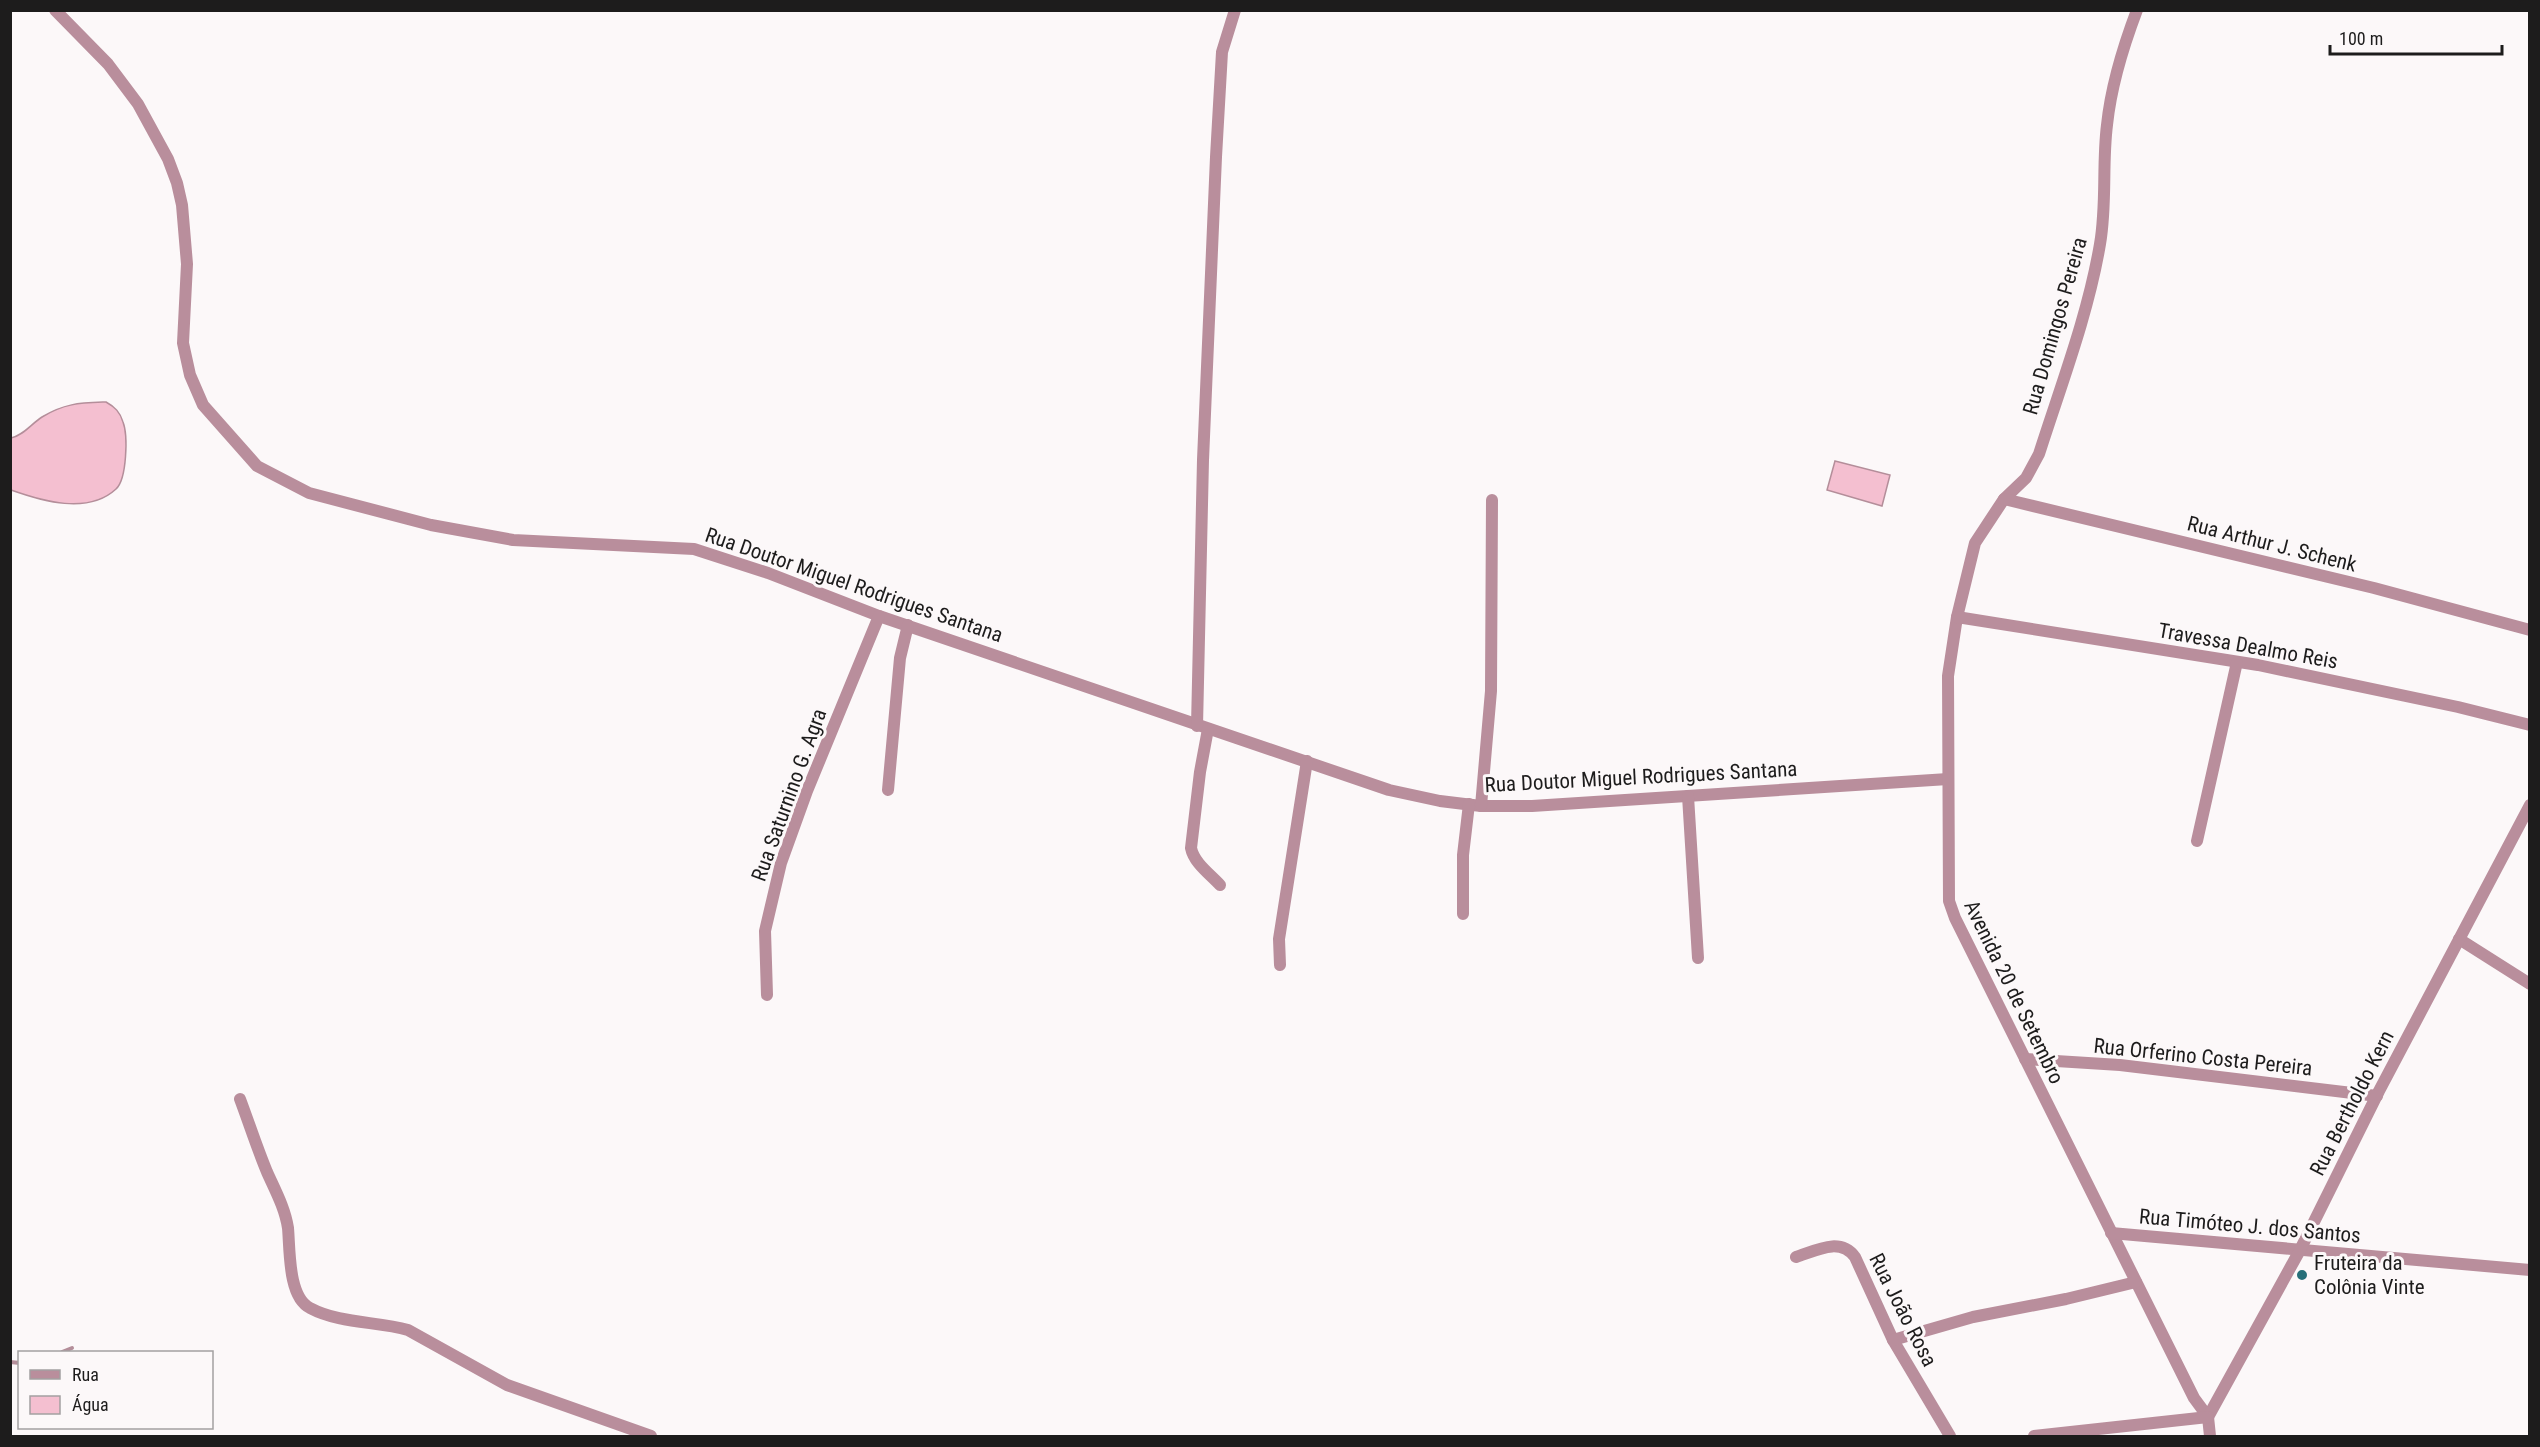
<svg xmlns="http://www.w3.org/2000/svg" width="2540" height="1447" font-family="'Roboto Condensed',sans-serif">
  <rect width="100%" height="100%" fill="#fcf8f9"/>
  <g fill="#f4bfd0" stroke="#b48e9a" stroke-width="1.5">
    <path d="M106 402C115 407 120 412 123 422 128 435 127 479 116 489 88 515 42 501 11 490V438C24 435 31 424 42 417 65 403 80 403 106 402Z"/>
    <path d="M1835 461 1890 475 1882 506 1827 490Z"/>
  </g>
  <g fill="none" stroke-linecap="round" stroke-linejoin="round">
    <g stroke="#b48e9a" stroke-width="4">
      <path d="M62 1352 72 1348"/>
      <path d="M10 1362 20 1363"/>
    </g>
    <g stroke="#b98e9c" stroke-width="12">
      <path d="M55 10 108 64 138 104 168 159 177 183 182 205 187 264 183 343 190 375 203 405 257 466 309 493 431 525 513 540 694 549 768 573 879 616 1389 790 1440 801 1481 806H1532L1948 779"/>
      <path d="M2137 10C2123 47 2111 86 2107 125 2102 164 2107 204 2100 244 2088 315 2061 385 2039 454L2026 478 2004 499 1975 543 1957 617 1948 676 1949 901 1955 918 2194 1398 2208 1417 2210 1436"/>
      <path d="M2004 499 2374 588 2530 630"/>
      <path d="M1957 617 2258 665 2458 707 2530 725"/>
      <path d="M1197 726 1203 460 1216 157 1222 52 1235 10"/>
      <path d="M1208 729 1200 772 1191 848C1194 863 1210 874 1220 885"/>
      <path d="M888 790 900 658 908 625"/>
      <path d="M1688 796 1698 958"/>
      <path d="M1481 806 1491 691 1492 500"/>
      <path d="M2197 841 2237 662"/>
      <path d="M1463 914V855L1469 804"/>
      <path d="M2459 939 2530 984"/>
      <path d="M1280 965 1279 939 1307 761"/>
      <path d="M767 995 765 931 781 863 807 791 879 616"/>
      <path d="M2025 1059 2120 1065 2377 1096"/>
      <path d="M240 1099C249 1123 257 1148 267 1172 275 1190 285 1208 288 1228 290 1250 288 1297 310 1308 340 1324 377 1321 408 1330L507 1385 651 1436"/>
      <path d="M2111 1233 2530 1270"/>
      <path d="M1796 1257C1817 1250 1840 1237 1855 1257L1893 1340 1950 1436"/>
      <path d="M1893 1340 1973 1317 2066 1299 2136 1282"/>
      <path d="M2208 1417 2300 1250 2379 1091 2530 805"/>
      <path d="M2034 1436 2208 1417"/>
    </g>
  </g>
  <circle fill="#266f79" stroke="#fcf8f9" stroke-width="2" cx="2302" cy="1275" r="6"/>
  <g text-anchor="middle" stroke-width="6" stroke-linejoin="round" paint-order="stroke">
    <g font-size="21" fill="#1d1c1c" stroke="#fcf8f9">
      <text transform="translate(2055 326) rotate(-74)" y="7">Rua Domingos Pereira</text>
      <text transform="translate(2272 544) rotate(14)" y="7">Rua Arthur J. Schenk</text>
      <text transform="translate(854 585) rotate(19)" y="7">Rua Doutor Miguel Rodrigues Santana</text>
      <text transform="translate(2248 646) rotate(10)" y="7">Travessa Dealmo Reis</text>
      <text transform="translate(1641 777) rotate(-3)" y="7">Rua Doutor Miguel Rodrigues Santana</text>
      <text transform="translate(789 795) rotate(-70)" y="7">Rua Saturnino G. Agra</text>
      <text transform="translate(2014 992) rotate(64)" y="7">Avenida 20 de Setembro</text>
      <text transform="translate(2203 1057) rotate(6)" y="7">Rua Orferino Costa Pereira</text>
      <text transform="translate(2352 1103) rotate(-63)" y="7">Rua Bertholdo Kern</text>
      <text transform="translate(2250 1226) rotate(5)" y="7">Rua Timóteo J. dos Santos</text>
      <text transform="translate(1903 1310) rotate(63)" y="7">Rua João Rosa</text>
    </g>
    <g font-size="21" fill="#1d1c1c" stroke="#fcf8f9" text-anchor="start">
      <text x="2314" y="1270">Fruteira da<tspan x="2314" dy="24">Colônia Vinte</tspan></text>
    </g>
  </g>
  <rect width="2540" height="1447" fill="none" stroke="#1d1c1c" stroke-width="24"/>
  <rect x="18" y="1351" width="195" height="78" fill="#fcf8f9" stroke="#a3a0a1" stroke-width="1.5"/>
  <rect x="30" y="1370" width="30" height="9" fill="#b98e9c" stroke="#a3a0a1" stroke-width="1.5"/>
  <text x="72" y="1381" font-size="18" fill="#1d1c1c">Rua</text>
  <rect x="30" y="1396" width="30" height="18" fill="#f4bfd0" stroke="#a3a0a1" stroke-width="1.5"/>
  <text x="72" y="1411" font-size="18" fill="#1d1c1c">Água</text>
  <path d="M2330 45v9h172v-9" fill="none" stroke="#1d1c1c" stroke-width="3"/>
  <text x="2339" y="45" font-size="18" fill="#1d1c1c" stroke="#fcf8f9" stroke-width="4.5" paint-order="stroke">100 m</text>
</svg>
